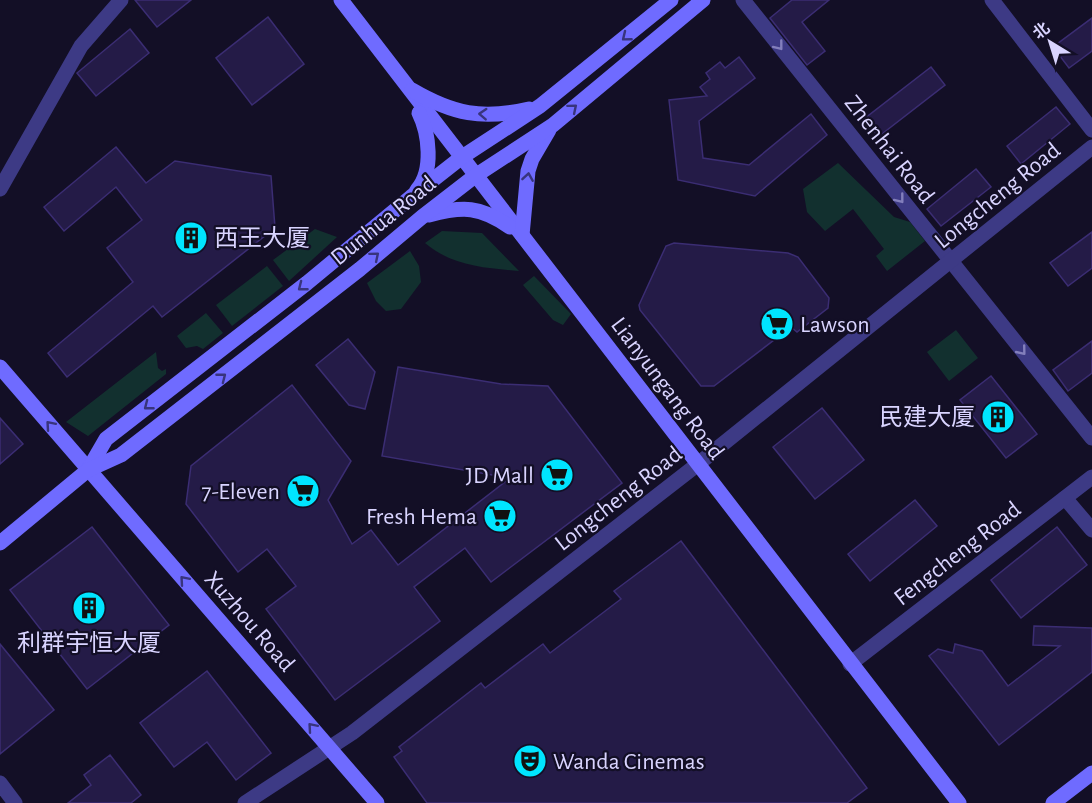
<svg xmlns="http://www.w3.org/2000/svg" width="1092" height="803" font-family="'Alegreya Sans','Noto Sans SC',sans-serif">
  <rect width="100%" height="100%" fill="#130f26"/>
  <g fill="#12302f">
    <path d="M838 163 894 217 910 222 925 241 887 271 876 256 884 249 853 209 825 231 807 212 803 189Z"/>
    <path d="M315 229 337 237 289 281 273 260Z"/>
    <path d="M442 231 482 233 519 271C485 268 452 266 425 243Z"/>
    <path d="M410 251 419 266 421 282 401 309 386 311 376 301 367 283Z"/>
    <path d="M267 266 283 286 232 326 216 305Z"/>
    <path d="M534 276 571 314 563 325 553 320 523 285Z"/>
    <path d="M206 313 223 333 203 349 197 346 186 348 177 336Z"/>
    <path d="M956 330 978 358 949 381 927 352Z"/>
    <path d="M156 352 158 368 162 371 166 369V374L88 436 66 422Z"/>
  </g>
  <g fill="#241b47" stroke="#3b2d73" stroke-width="1.5">
    <path d="M135 0H191L157 27Z"/>
    <path d="M792 0H829L802 22 825 51 807 65 770 18Z"/>
    <path d="M268 17 304 64 252 105 216 58Z"/>
    <path d="M1092 18V51L1069 68 1053 47Z"/>
    <path d="M130 29 149 53 96 96 77 73Z"/>
    <path d="M739 57 755 78 699 121 703 158 749 165 811 114 827 135 755 196 678 180 669 100 707 96 700 87 710 79 706 73 720 62 725 68Z"/>
    <path d="M931 67 945 85 878 137 864 119Z"/>
    <path d="M1056 107 1070 124 1021 164 1007 146Z"/>
    <path d="M116 147 146 183 175 161 271 176 275 228 162 317 153 306 67 377 48 353 133 282 107 248 142 220 116 187 64 231 44 207Z"/>
    <path d="M976 169 991 187 941 226 927 209Z"/>
    <path d="M1092 232V268L1068 286 1050 263Z"/>
    <path d="M674 243 788 253 798 257 829 298 828 308 797 332 791 327 714 386H701L640 310 639 305 666 246Z"/>
    <path d="M348 339 375 372 365 409 349 405 316 365Z"/>
    <path d="M1092 341V373L1068 391 1053 370Z"/>
    <path d="M398 367 501 384 548 386 622 483 491 582 465 548 414 587 440 621 335 700 266 609 296 586 267 549 238 572 186 504 191 466 292 385 351 461 328 500 352 544 371 530 398 565 510 478 382 456Z"/>
    <path d="M991 376 1037 434 1006 458 960 400Z"/>
    <path d="M822 408 864 460 815 499 773 447Z"/>
    <path d="M0 418 23 444 0 464Z"/>
    <path d="M915 500 937 526 870 581 848 554Z"/>
    <path d="M92 527 169 625 87 689 10 590Z"/>
    <path d="M1057 527 1087 565 1021 618 991 580Z"/>
    <path d="M681 541 867 788 847 803H427L394 757 402 751 399 747 481 683 485 688 543 644 550 653 621 599 614 591Z"/>
    <path d="M1034 626 1092 628V672L999 745 929 656 938 649 953 653 955 644 982 651 1008 686 1060 646 1033 645Z"/>
    <path d="M0 644 54 710 0 754Z"/>
    <path d="M207 671 271 753 236 780 207 742 174 767 140 723Z"/>
    <path d="M110 755 141 795 131 803H68L91 785 84 775Z"/>
  </g>
  <g fill="none" stroke-linecap="round" stroke-linejoin="round">
    <g stroke="#3d3a85" stroke-width="15">
      <path d="M743 0 1092 438"/>
      <path d="M992 0 1092 130"/>
      <path d="M0 189 81 46 121 0"/>
      <path d="M1065 498 1092 530"/>
      <path d="M850 664 1092 477"/>
      <path d="M0 783 15 803"/>
      <path d="M245 803 352 733 698 464 1092 147"/>
    </g>
    <g stroke="#6f6bff" stroke-width="15">
      <path d="M341 0 959 803"/>
      <path d="M412 90C453 114 482 120 529 109"/>
      <path d="M417 190C434 171 429 133 419 113"/>
      <path d="M429 215C463 206 480 206 510 227"/>
      <path d="M522 235 528 171 532 159 549 130"/>
      <path d="M0 367 377 803"/>
      <path d="M88 470 106 439 307 283 411 197 462 157 540 106 671 0"/>
      <path d="M0 543 88 470 121 455 360 269 422 217 475 176 553 125 703 0"/>
      <path d="M1053 803 1092 773"/>
    </g>
  </g>
  <defs><path id="oneway-chevron" d="M-2-3.5L2.5 0L-2 3.5" fill="none" stroke-width="1.6" stroke-linecap="round" stroke-linejoin="round" transform="scale(1.5)"/></defs>
  <g stroke="#38347d">
    <use href="#oneway-chevron" transform="translate(626 37) rotate(141)"/>
    <use href="#oneway-chevron" transform="translate(573 108) rotate(-40)"/>
    <use href="#oneway-chevron" transform="translate(483 114) rotate(-177)"/>
    <use href="#oneway-chevron" transform="translate(528 177) rotate(-81)"/>
    <use href="#oneway-chevron" transform="translate(375 256) rotate(-40)"/>
    <use href="#oneway-chevron" transform="translate(302 287) rotate(142)"/>
    <use href="#oneway-chevron" transform="translate(222 377) rotate(-38)"/>
    <use href="#oneway-chevron" transform="translate(148 406) rotate(142)"/>
    <use href="#oneway-chevron" transform="translate(50 425) rotate(-131)"/>
    <use href="#oneway-chevron" transform="translate(184 580) rotate(-131)"/>
    <use href="#oneway-chevron" transform="translate(312 727) rotate(-131)"/>
  </g>
  <g stroke="#837fbc">
    <use href="#oneway-chevron" transform="translate(779 46) rotate(52)"/>
    <use href="#oneway-chevron" transform="translate(900 199) rotate(52)"/>
    <use href="#oneway-chevron" transform="translate(1022 351) rotate(51)"/>
  </g>
  <defs>
    <symbol id="building-disc" viewBox="-11 -11 22 22"><circle r="9.5" fill="#00e5ff" stroke="#130f26"/><path d="M-4-6H4V6H1V3H-1V6H-4ZM-2.5-4.3h1.7v1.8h-1.7ZM.8-4.3h1.7v1.8H.8ZM-2.5-1h1.7V.8h-1.7ZM.8-1h1.7V.8H.8Z" fill="#111"/></symbol>
    <symbol id="supermarket-disc" viewBox="-11 -11 22 22"><circle r="9.5" fill="#00e5ff" stroke="#130f26"/><path d="M-6-5.5h2.5l.6 2H6L4.5 2H-2.5L-4.4-4H-6ZM-1.5 3.2a1.3 1.3 0 1 0 .1 0ZM3 3.2a1.3 1.3 0 1 0 .1 0Z" fill="#111"/></symbol>
    <symbol id="theatre-disc" viewBox="-11 -11 22 22"><circle r="9.5" fill="#00e5ff" stroke="#130f26"/><path d="M-5-5.5Q0-4 5-5.5V0Q5 5 0 6Q-5 5-5 0ZM-3.3-2.5H-1v1.5H-3.3ZM1-2.5H3.3v1.5H1ZM-2.8 1Q0 5.5 2.8 1Z" fill="#111"/></symbol>
  </defs>
  <g fill-rule="evenodd">
    <use href="#building-disc" x="172" y="219" width="38" height="38"/>
    <use href="#supermarket-disc" x="758" y="305" width="38" height="38"/>
    <use href="#building-disc" x="979" y="398" width="38" height="38"/>
    <use href="#supermarket-disc" x="538" y="456" width="38" height="38"/>
    <use href="#supermarket-disc" x="284" y="472" width="38" height="38"/>
    <use href="#supermarket-disc" x="481" y="497" width="38" height="38"/>
    <use href="#building-disc" x="70" y="589" width="38" height="38"/>
    <use href="#theatre-disc" x="511" y="742" width="38" height="38"/>
  </g>
  <g text-anchor="middle" stroke-width="4.5" stroke-linejoin="round" paint-order="stroke">
    <g font-size="24" fill="#d9d4ff" stroke="#130f26">
      <text transform="translate(890 149) rotate(52)" y="8">Zhenhai Road</text>
      <text transform="translate(997 195) rotate(-39)" y="8">Longcheng Road</text>
      <text transform="translate(383 220) rotate(-39)" y="8">Dunhua Road</text>
      <text transform="translate(668 388) rotate(53)" y="8">Lianyungang Road</text>
      <text transform="translate(618 498) rotate(-38)" y="8">Longcheng Road</text>
      <text transform="translate(957 553) rotate(-38)" y="8">Fengcheng Road</text>
      <text transform="translate(250 621) rotate(49)" y="8">Xuzhou Road</text>
    </g>
    <g font-size="24" fill="#d9d4ff" stroke="#130f26" text-anchor="end">
      <text x="214" y="246" text-anchor="start">西王大厦</text>
      <text x="800" y="332" text-anchor="start">Lawson</text>
      <text x="975" y="425">民建大厦</text>
      <text x="534" y="483">JD Mall</text>
      <text x="280" y="499">7-Eleven</text>
      <text x="477" y="524">Fresh Hema</text>
      <text x="89" y="651" text-anchor="middle">利群宇恒大厦</text>
      <text x="553" y="769" text-anchor="start">Wanda Cinemas</text>
    </g>
  </g>
  <g transform="translate(1050 42) rotate(322)" stroke="#130f26" stroke-width="4.5" paint-order="stroke">
  <path d="M0-4.5L10 22L0 15L-10 22Z" fill="#d9d4ff"/>
  <text y="-9" font-size="16" font-weight="bold" text-anchor="middle" fill="#d9d4ff">北</text>
  </g>
</svg>
